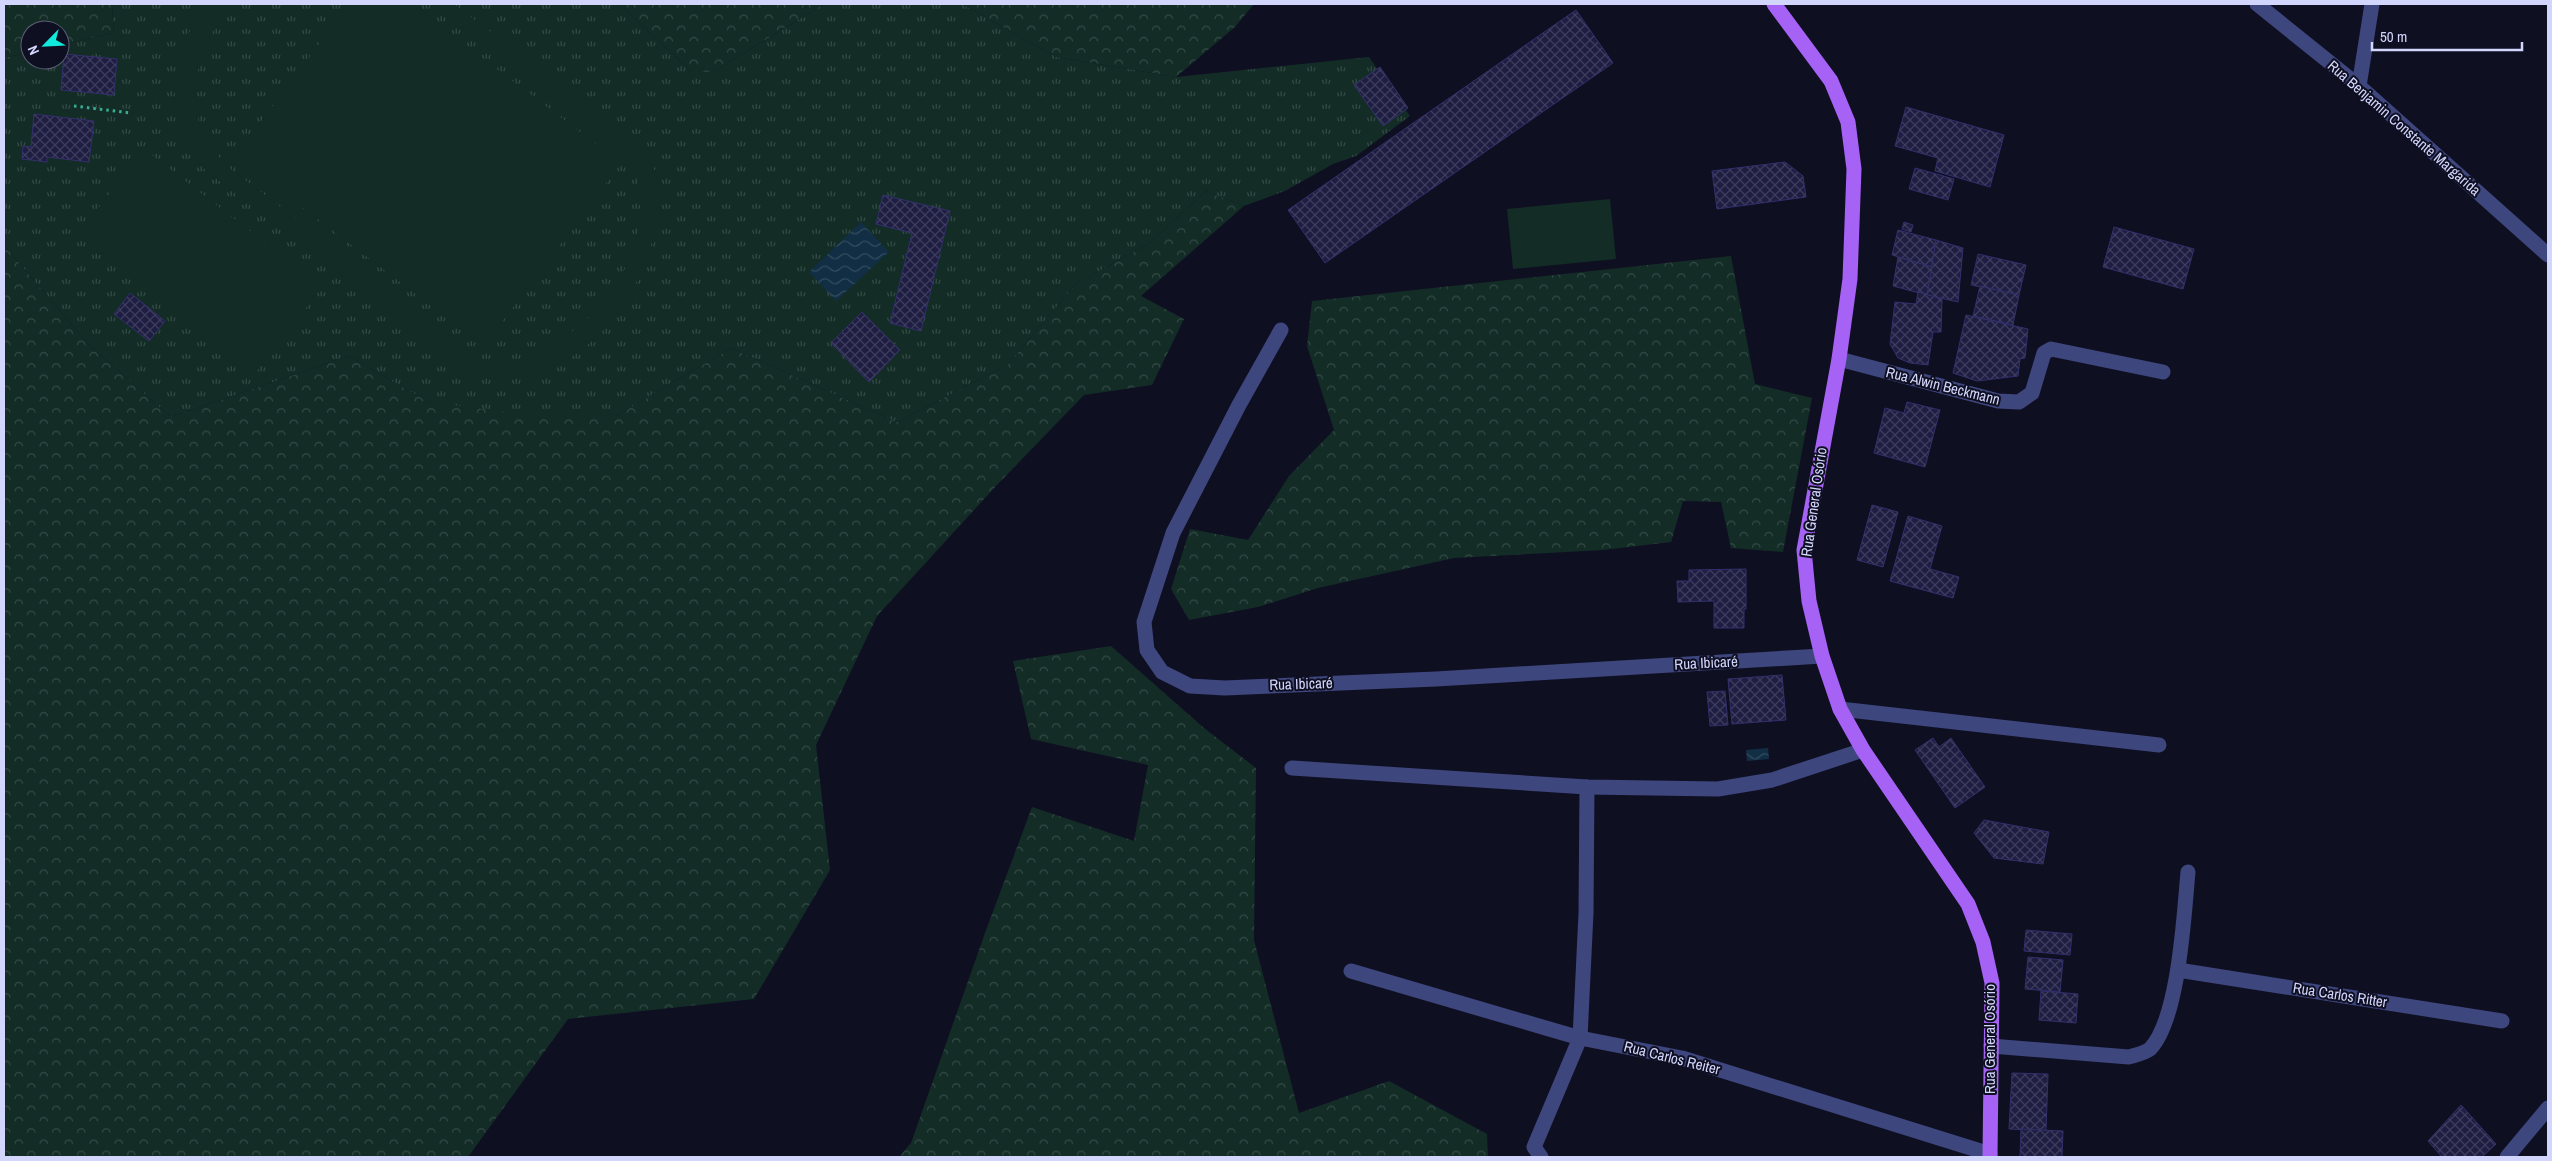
<svg xmlns="http://www.w3.org/2000/svg" width="2552" height="1161" font-family="'Archivo Narrow',sans-serif">
  <defs>
    <pattern id="forest-crowns" width="20" height="18" patternUnits="userSpaceOnUse" patternTransform="scale(1.25)"><rect width="20" height="18" fill="#132c26"/><path d="M2 6a3 3 0 1 1 6 0M12 15a3 3 0 1 1 6 0" fill="none" stroke="#344a46"/></pattern>
    <pattern id="park-tufts" width="24" height="20" patternUnits="userSpaceOnUse" patternTransform="scale(1.25)"><rect width="24" height="20" fill="#132c26"/><path d="M3 7l-1-3M5 7V3M7 7l1-3M15 17l-1-3M17 17v-4M19 17l1-3" fill="none" stroke="#344a46"/></pattern>
    <pattern id="water-waves" width="16" height="10" patternUnits="userSpaceOnUse" patternTransform="scale(1.25)"><rect width="16" height="10" fill="#112e44"/><path d="M0 5q4-4 8 0t8 0" fill="none" stroke="#334c60"/></pattern>
    <pattern id="building-cross-hatch" width="8" height="8" patternUnits="userSpaceOnUse" patternTransform="scale(1.25)"><rect width="8" height="8" fill="#1e1d42"/><path d="M0 0l8 8M0 8l8-8" fill="none" stroke="#3e3d5e"/></pattern>
  </defs>
  <rect width="100%" height="100%" fill="#0f0f22"/>
  <g fill="url(#forest-crowns)">
    <path d="M4 4H112L114 33 60 45V30H30V52L4 58Z"/>
    <path d="M619 4H824L713 72H692Z"/>
    <path d="M962 4H1254L1235 27 1176 77 1056 57Z"/>
    <path d="M1206 191 1244 206 1141 296 1184 319 1152 385 1084 395 996 486 877 616 816 745 830 870 754 999 568 1019 468 1157H4V245L87 343 171 417 349 356 427 401 616 416 731 348 897 422 1007 365 1076 284 1151 242Z"/>
    <path d="M1731 256 1755 384 1812 398 1783 552 1731 548 1721 502 1683 501 1671 542 1603 550 1454 558 1318 588 1258 607 1189 620 1171 589 1190 529 1248 540 1289 476 1334 430 1307 346 1312 301Z"/>
    <path d="M1111 646 1204 728 1256 768 1254 940 1299 1113 1389 1081 1487 1134 1488 1157H899L911 1143 985 933 1032 807 1134 841 1148 765 1031 739 1013 661Z"/>
  </g>
  <path fill="url(#park-tufts)" d="M112 4H619L692 72H713L824 4H962L1056 57 1176 77 1369 57 1410 116 1356 156 1333 164 1285 191 1244 206 1206 191 1151 242 1076 284 1007 365 897 422 731 348 616 416 523 415 427 401 349 356 171 417 87 343 4 245V58L30 52V60H60V45L114 33Z"/>
  <g fill="#132c26">
    <path d="M206 4H232C204 34 187 85 200 126 205 142 217 155 228 167L479 358C486 360 494 362 502 362 515 362 529 356 542 350 609 319 666 230 629 157L430 4H454L642 147C646 155 652 163 655 171 662 192 659 217 653 238 636 302 590 363 522 377 503 381 487 377 469 374L213 176C206 170 198 164 193 157 161 112 175 45 206 4Z"/>
    <path d="M349 4H411L621 163 484 346 235 156Z"/>
    <path d="M144 149 322 287 256 372 78 234Z"/>
    <path d="M1610 199 1616 259 1513 269 1507 209Z"/>
  </g>
  <g fill="url(#water-waves)">
    <path d="M861 222 889 252 836 301 809 272Z"/>
    <path d="M1768 748 1769 759 1747 761 1746 750Z"/>
  </g>
  <g fill="url(#building-cross-hatch)" stroke="#32306c">
    <path d="M1576 10 1613 63 1325 263 1288 210Z"/>
    <path d="M64 54 117 59 114 95 61 90Z"/>
    <path d="M1380 67 1408 108 1383 126 1354 85Z"/>
    <path d="M1906 107 2004 135 1990 187 1935 171 1938 158 1895 146Z"/>
    <path d="M34 114 94 121 89 162 47 157V162L22 159 23 146 31 147Z"/>
    <path d="M1785 162 1803 176 1806 197 1717 209 1712 171Z"/>
    <path d="M1915 168 1954 179 1948 200 1909 189Z"/>
    <path d="M883 195 950 211 921 331 890 323 912 233 876 224Z"/>
    <path d="M1904 222 1913 225 1911 232 1902 229Z"/>
    <path d="M2114 227 2194 249 2183 289 2103 267Z"/>
    <path d="M1898 230 1936 240 1932 267 1892 255Z"/>
    <path d="M1936 240 1963 248 1958 302 1927 295Z"/>
    <path d="M1978 254 2026 265 2019 295 1971 285Z"/>
    <path d="M1898 257 1932 267 1927 295 1893 286Z"/>
    <path d="M1980 286 2019 295 2013 325 1973 316Z"/>
    <path d="M1918 292 1942 299 1941 332H1933L1928 365 1910 363 1898 358 1890 344 1895 302 1916 304Z"/>
    <path d="M130 293 165 321 149 341 114 314Z"/>
    <path d="M862 312 900 350 869 382 831 343Z"/>
    <path d="M1966 315 2028 329 2025 358 2020 359 2018 376 1977 381 1953 373Z"/>
    <path d="M1907 402 1940 410 1925 467 1874 453 1885 408 1904 413Z"/>
    <path d="M1872 505 1898 512 1883 567 1857 560Z"/>
    <path d="M1908 516 1942 526 1930 569 1959 577 1953 598 1890 581Z"/>
    <path d="M1746 569V609H1744V628H1714V601L1678 602 1677 581H1689V570Z"/>
    <path d="M1782 675 1786 720 1732 724 1728 679Z"/>
    <path d="M1725 691 1728 725 1710 726 1707 692Z"/>
    <path d="M1933 738 1939 747 1951 738 1985 787 1955 808 1915 750Z"/>
    <path d="M1984 820 2049 832 2043 864 1994 858 1974 833Z"/>
    <path d="M2026 930 2072 934 2070 955 2024 951Z"/>
    <path d="M2028 957 2063 960 2060 992 2025 989Z"/>
    <path d="M2041 991 2078 994 2076 1023 2039 1020Z"/>
    <path d="M2012 1073 2048 1074 2046 1131 2009 1129Z"/>
    <path d="M2461 1105 2496 1144 2482 1157H2442L2428 1141Z"/>
    <path d="M2021 1129 2063 1131 2062 1157H2020Z"/>
  </g>
  <g fill="none" stroke-linecap="round" stroke-linejoin="round">
    <path stroke="#37ad91" stroke-width="3" stroke-dasharray="2.5 4" stroke-linecap="butt" d="M74 106 131 113"/>
    <g stroke="#3e467e" stroke-width="15">
      <path d="M2257 4 2359 86 2548 255"/>
      <path d="M2359 86 2372 4"/>
      <path d="M1281 330 1239 405 1173 533 1144 622 1147 650 1162 672 1190 686 1225 688 1436 679 1822 656"/>
      <path d="M1839 359 1998 401 2019 402 2032 393 2044 353 2051 349 2163 372"/>
      <path d="M1840 709 2159 745"/>
      <path d="M1292 768 1587 787 1718 789 1772 780 1863 750"/>
      <path d="M2178 970 2502 1021"/>
      <path d="M1351 971 1580 1038 1682 1058 1990 1154"/>
      <path d="M1991 1046 2129 1057C2135 1055 2145 1053 2150 1049 2179 1019 2184 914 2188 872"/>
      <path d="M1541 1157 1534 1147 1580 1038 1586 913 1587 787"/>
      <path d="M2507 1157 2548 1108"/>
    </g>
    <path stroke="#a562f4" stroke-width="15" d="M1774 4 1831 81 1848 122 1854 169 1850 279 1839 359 1804 550 1809 601 1822 656 1840 709 1863 750 1968 904 1983 942 1992 983 1990 1157"/>
  </g>
  <g text-anchor="middle" stroke-width="4" stroke-linejoin="round" paint-order="stroke">
    <g font-size="15" fill="#d3d6fc" stroke="#0f0f22">
      <text transform="translate(2404 128) rotate(41)" y="5">Rua Benjamin Constante Margarida</text>
      <text transform="translate(1943 386) rotate(14)" y="5">Rua Alwin Beckmann</text>
      <text transform="translate(1814 502) rotate(-82)" y="5">Rua General Osório</text>
      <text transform="translate(1706 663) rotate(-3)" y="5">Rua Ibicaré</text>
      <text transform="translate(1301 684) rotate(-2)" y="5">Rua Ibicaré</text>
      <text transform="translate(2340 995) rotate(9)" y="5">Rua Carlos Ritter</text>
      <text transform="translate(1990 1039) rotate(-90)" y="5">Rua General Osório</text>
      <text transform="translate(1672 1058) rotate(14)" y="5">Rua Carlos Reiter</text>
    </g>
  </g>
  <rect width="2552" height="1161" fill="none" stroke="#d3d6fc" stroke-width="10"/>
  <g transform="translate(45 45) rotate(246)"><circle r="24" fill="#0f0f22" stroke="#5d5f79"/>
  <path d="M0-4L9 19L0 12L-9 19Z" fill="#10ebdc"/>
  <text y="-8" font-size="14" font-weight="bold" text-anchor="middle" fill="#d3d6fc">N</text>
  </g>
  <path d="M2372 42v8h150v-8" fill="none" stroke="#d3d6fc" stroke-width="2.5"/>
  <text x="2380" y="42" font-size="15" fill="#d3d6fc" stroke="#0f0f22" stroke-width="4" paint-order="stroke">50 m</text>
</svg>
